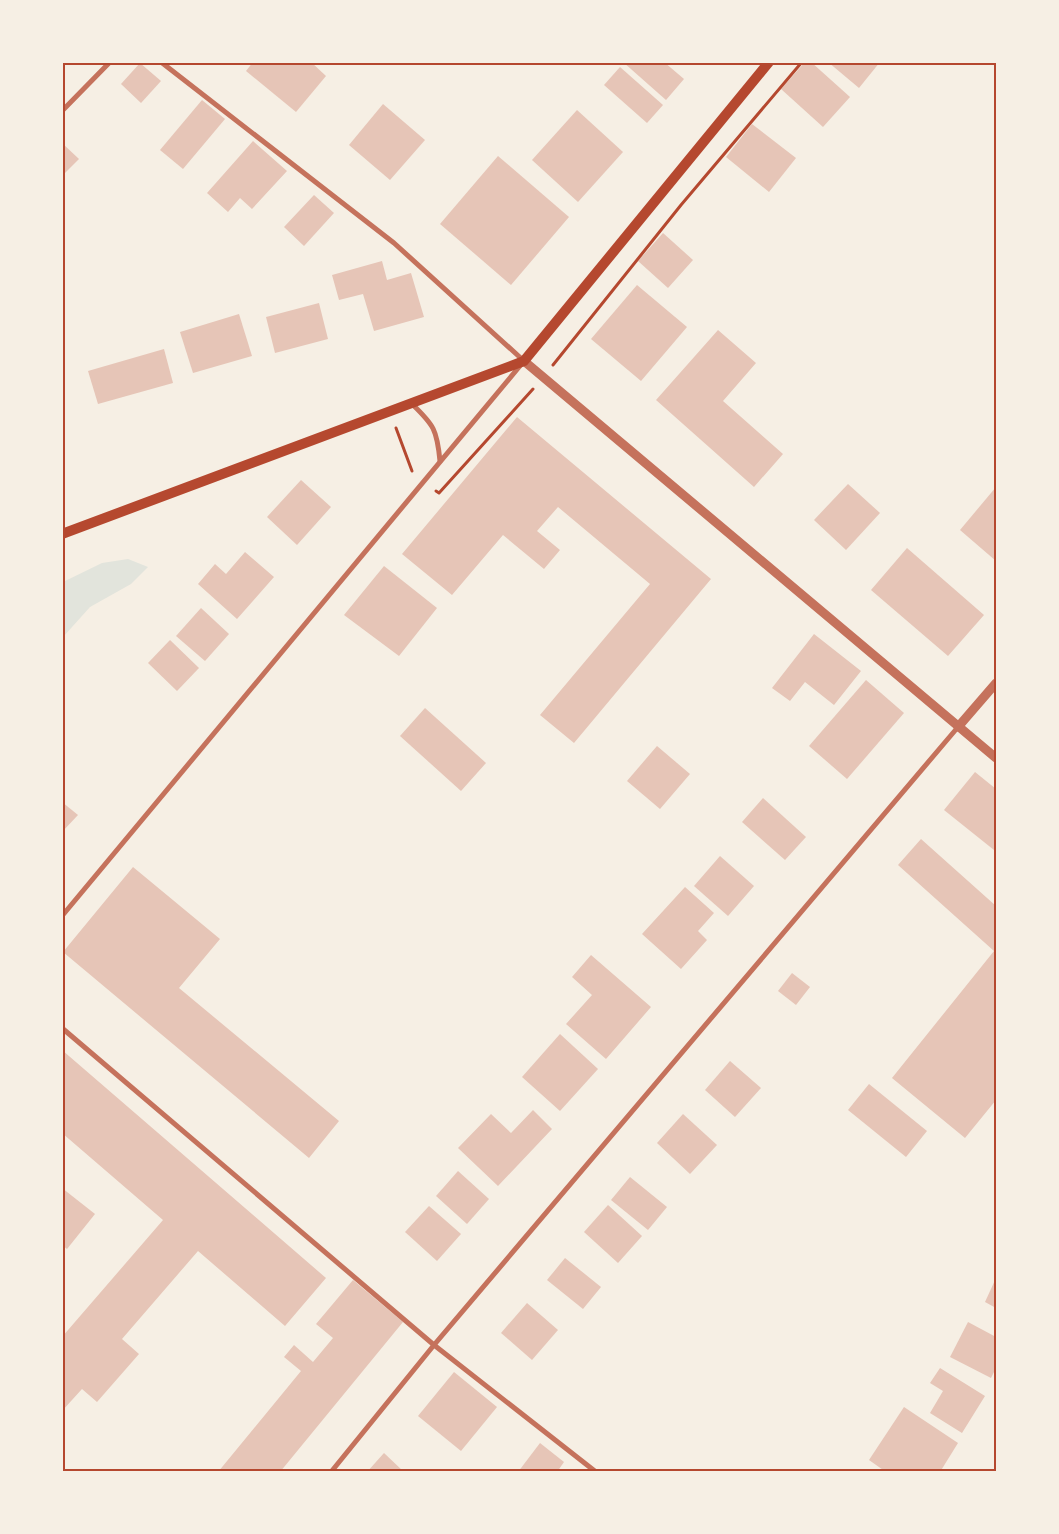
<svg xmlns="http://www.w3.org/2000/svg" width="1059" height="1534" font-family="'Fira Sans',sans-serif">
  <rect width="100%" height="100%" fill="#f6efe4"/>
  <path fill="#e2e4dc" d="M128 559 148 567 131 584 90 607 63 637V582L102 563Z"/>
  <g fill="#e6c5b7">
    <path d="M253 62H311L326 76 296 112 246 71Z"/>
    <path d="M623 62H664L684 79 666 100Z"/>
    <path d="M805 62H811L850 97 823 127 781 89Z"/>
    <path d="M828 62H880L859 88Z"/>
    <path d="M140 63 161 81 141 103 121 84Z"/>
    <path d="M620 67 663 105 647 123 604 85Z"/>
    <path d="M202 100 225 119 183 169 160 150Z"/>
    <path d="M383 104 425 140 390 180 349 145Z"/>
    <path d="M577 110 623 152 578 202 532 160Z"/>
    <path d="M752 124 796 158 769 192 726 157Z"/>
    <path d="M253 141 287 171 252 209 240 198 228 212 207 193Z"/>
    <path d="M62 143 79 159 62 176Z"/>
    <path d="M498 156 569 217 511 285 440 224Z"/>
    <path d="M314 195 334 213 304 246 284 227Z"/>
    <path d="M663 233 693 260 668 288 638 261Z"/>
    <path d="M382 261 387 280 411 273 424 317 374 331 363 294 339 300 332 275Z"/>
    <path d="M637 285 687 327 641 381 591 339Z"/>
    <path d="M319 303 328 339 275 353 266 317Z"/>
    <path d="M239 314 252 356 193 373 180 332Z"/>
    <path d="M718 330 756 363 723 401 783 454 754 487 656 400Z"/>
    <path d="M164 349 173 383 98 404 88 371Z"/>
    <path d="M517 417 711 579 574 743 540 715 650 584 558 507 537 531 560 550 544 569 503 535 452 595 402 554Z"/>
    <path d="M301 480 331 507 297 545 267 517Z"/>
    <path d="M848 484 880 513 846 550 814 520Z"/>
    <path d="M996 487V561L960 530Z"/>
    <path d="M907 548 984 615 948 656 871 590Z"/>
    <path d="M245 552 274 577 237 619 198 584 215 564 226 574Z"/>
    <path d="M384 566 437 608 399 656 344 615Z"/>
    <path d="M201 608 229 634 205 661 176 636Z"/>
    <path d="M814 634 861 671 834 705 805 682 790 701 772 688Z"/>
    <path d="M170 640 199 668 177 691 148 663Z"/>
    <path d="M866 680 904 713 847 779 809 746Z"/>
    <path d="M425 708 486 763 461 791 400 736Z"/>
    <path d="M657 746 690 774 660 809 627 781Z"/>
    <path d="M975 772 996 789V848L994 850 944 810Z"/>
    <path d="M763 798 806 837 785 860 742 822Z"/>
    <path d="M62 802 78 815 62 832Z"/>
    <path d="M921 839 996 906V1100L965 1138 892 1078 994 951 898 865Z"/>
    <path d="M720 856 754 886 728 916 694 886Z"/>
    <path d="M133 867 220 939 179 988 339 1121 309 1158 63 952Z"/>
    <path d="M685 887 714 913 698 931 707 940 681 969 642 934Z"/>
    <path d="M591 955 651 1007 606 1059 566 1024 592 995 572 977Z"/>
    <path d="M792 973 810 987 796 1005 778 991Z"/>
    <path d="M560 1034 598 1069 560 1111 522 1077Z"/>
    <path d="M62 1050 326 1278 285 1326 198 1251 122 1339 139 1354 97 1402 82 1389 62 1411V1337L163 1220 62 1133Z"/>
    <path d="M730 1061 761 1088 735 1117 705 1090Z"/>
    <path d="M869 1084 927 1131 906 1157 848 1110Z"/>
    <path d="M533 1110 552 1129 498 1186 458 1148 491 1114 511 1133Z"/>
    <path d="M683 1114 717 1145 690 1174 657 1143Z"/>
    <path d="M458 1171 489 1199 467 1224 436 1196Z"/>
    <path d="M630 1177 667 1207 648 1230 611 1200Z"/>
    <path d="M62 1188 95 1214 67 1249 62 1245Z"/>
    <path d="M608 1205 642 1236 618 1263 584 1232Z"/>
    <path d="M429 1206 461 1234 437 1261 405 1232Z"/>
    <path d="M565 1258 601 1287 583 1309 547 1280Z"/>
    <path d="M996 1278V1308L985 1302Z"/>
    <path d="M353 1280 403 1322 280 1472H218L301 1371 284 1357 294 1345 313 1362 333 1338 316 1324Z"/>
    <path d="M527 1303 558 1330 532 1360 501 1333Z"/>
    <path d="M968 1322 996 1337V1368L991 1378 950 1357Z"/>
    <path d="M940 1368 985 1396 962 1433 930 1413 943 1391 930 1383Z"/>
    <path d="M454 1372 497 1407 461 1451 418 1416Z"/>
    <path d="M904 1407 958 1443 940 1472H886L869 1460Z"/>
    <path d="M540 1443 564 1462 557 1472H518Z"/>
    <path d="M384 1453 404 1472H367Z"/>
  </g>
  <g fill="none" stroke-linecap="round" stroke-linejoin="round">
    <g stroke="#b5482f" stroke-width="3">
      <path d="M553 365 681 205 802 62"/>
      <path d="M396 428 412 471"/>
      <path d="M436 491 439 493 533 389"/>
    </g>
    <g stroke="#c5725c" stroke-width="5">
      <path d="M62 111 110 62"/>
      <path d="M412 404C434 425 437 430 440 461"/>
      <path d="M62 916 524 361 394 243 161 62"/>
      <path d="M62 1028 434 1345 596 1472"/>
      <path d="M331 1472 434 1345 958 727"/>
    </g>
    <g stroke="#c5725c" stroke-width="9">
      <path d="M524 361 996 758"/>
      <path d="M958 727 996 683"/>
    </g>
    <path stroke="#b5482f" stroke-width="10" d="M62 534 524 361 769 62"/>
  </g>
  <rect width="1059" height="1534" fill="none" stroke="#f6efe4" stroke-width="128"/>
  <rect x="64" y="64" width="931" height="1406" fill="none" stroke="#b5482f" stroke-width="2"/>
</svg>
